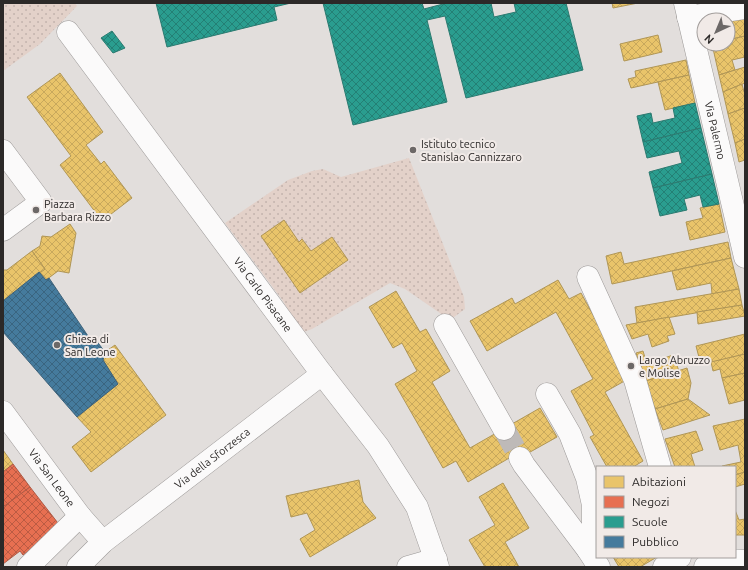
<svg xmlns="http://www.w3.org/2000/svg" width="748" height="570" font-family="Ubuntu,sans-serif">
  <defs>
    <pattern id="grass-dots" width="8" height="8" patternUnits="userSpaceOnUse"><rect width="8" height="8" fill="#e3d1c9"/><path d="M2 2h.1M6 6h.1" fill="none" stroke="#c3b3ad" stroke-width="1.8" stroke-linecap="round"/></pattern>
    <pattern id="homes-cross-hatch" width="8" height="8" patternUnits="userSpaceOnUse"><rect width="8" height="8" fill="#e9c46a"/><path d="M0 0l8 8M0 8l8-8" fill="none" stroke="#c8a85c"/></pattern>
    <pattern id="shops-cross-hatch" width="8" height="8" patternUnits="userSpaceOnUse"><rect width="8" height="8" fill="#e76f51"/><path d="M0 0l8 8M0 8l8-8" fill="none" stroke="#bb5b43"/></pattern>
    <pattern id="schools-cross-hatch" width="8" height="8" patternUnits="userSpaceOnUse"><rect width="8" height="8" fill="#2a9d8f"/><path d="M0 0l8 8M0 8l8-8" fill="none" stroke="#248075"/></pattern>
    <pattern id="public-cross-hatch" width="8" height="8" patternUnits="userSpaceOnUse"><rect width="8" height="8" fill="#457b9d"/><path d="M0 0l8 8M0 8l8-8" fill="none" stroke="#3a6580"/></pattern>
  </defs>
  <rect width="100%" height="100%" fill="#e2dedc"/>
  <g fill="url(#grass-dots)">
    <path d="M3 3H75L77 6 40 44 3 71Z"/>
    <path d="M409 158 464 297 465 309 450 320 405 289 390 283 312 329 304 332 295 322 283 301 225 223 288 180 312 171 323 169 341 177Z"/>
  </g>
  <g fill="url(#homes-cross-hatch)" stroke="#b09656">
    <path d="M612 3H638L613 8Z"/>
    <path d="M745 16V36L728 40V20Z"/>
    <path d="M658 35 662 52 624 61 620 44Z"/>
    <path d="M745 36V57L732 60 735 70 719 75 712 44H728V40Z"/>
    <path d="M686 60 689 75 631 88 628 79 636 77 635 71Z"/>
    <path d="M745 67V83L723 92 719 75Z"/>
    <path d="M60 73 103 132 86 145 101 164 104 161 132 198 102 221 60 165 71 156 27 97Z"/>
    <path d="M689 75 695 103 665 110 658 82Z"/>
    <path d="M742 84 744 92H745V108L728 114 723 92Z"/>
    <path d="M745 108V139L735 143 728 114Z"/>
    <path d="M745 139V160L739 162 735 143Z"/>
    <path d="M719 204 725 232 690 240 686 222 703 218 700 208Z"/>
    <path d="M284 220 299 242 302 239 311 251 332 237 348 260 300 293 261 236Z"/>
    <path d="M70 224 76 233 69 273 58 271 46 280 39 272 45 269 32 251 40 246 42 236 51 237Z"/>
    <path d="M728 242 731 258 612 284 606 256 621 252 624 264Z"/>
    <path d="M32 251 45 269 3 301V270H7Z"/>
    <path d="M731 258 739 289 712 294 711 283 677 290 672 271Z"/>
    <path d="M558 280 569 299 581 293 628 379 605 392 643 461 633 467H607L590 437 594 435 571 391 593 379 556 312 487 351 470 321 512 298 515 304Z"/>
    <path d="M739 289 742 305 637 323 635 307Z"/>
    <path d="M396 291 420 332 426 329 450 371 432 382 470 448 540 408 557 437 514 461 511 457 468 482 456 461 443 468 395 384 417 371 402 343 393 348 369 307Z"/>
    <path d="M742 305 745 316 698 324 697 312Z"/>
    <path d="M669 317 675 334 667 336 669 341 652 347 648 334 632 339 626 325Z"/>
    <path d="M745 334V354L701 365 696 346Z"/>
    <path d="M115 345 166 415 91 472 72 447 91 432 77 417 118 384 103 360 105 352Z"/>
    <path d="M643 351 647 364 673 355 679 371 646 381 636 353Z"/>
    <path d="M745 354V373L722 378 720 369 713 371 711 362Z"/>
    <path d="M687 368 691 383 688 399 655 409 646 381Z"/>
    <path d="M745 373V402V400L729 404 722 378Z"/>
    <path d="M688 399 710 415 663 430 655 409Z"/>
    <path d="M745 419V472L735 475V467H722V466L741 462 738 445 720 450 713 426Z"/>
    <path d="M696 431 703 450 691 454 695 467H675L665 439Z"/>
    <path d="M3 450 13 464 3 472Z"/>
    <path d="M745 472V484L735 487V475Z"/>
    <path d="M359 480 363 502 376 518 310 557 300 539 315 530 307 513 291 517 286 496Z"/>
    <path d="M503 483 529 528 505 542 519 567H485L469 540 495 525 479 497Z"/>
    <path d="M735 510 739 520 745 519V535H735Z"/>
    <path d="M613 557H657L640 567H619Z"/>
  </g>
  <g fill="url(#shops-cross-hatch)" stroke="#af5a45">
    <path d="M13 464 30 487 5 506 3 504V472Z"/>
    <path d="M30 487 61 527 23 555 20 551 3 564V507Z"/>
  </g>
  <g fill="url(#schools-cross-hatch)" stroke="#2b7a70">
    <path d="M156 3H291L274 7 277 20 167 47Z"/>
    <path d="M323 3H422L424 9 443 4V3H491L494 17 516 12 514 3H566L583 70 466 98 445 16 427 20 447 102 353 125Z"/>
    <path d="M112 31 125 48 113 53 101 38Z"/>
    <path d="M695 103 701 128 643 142 637 116 651 113 653 123 675 118 673 108Z"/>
    <path d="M701 128 712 174 653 188 649 172 682 163 679 151 647 158 643 142Z"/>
    <path d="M712 174 719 204 703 207 700 195 684 199 687 210 660 216 653 188Z"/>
  </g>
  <path fill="url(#public-cross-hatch)" stroke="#3e627a" d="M39 272 46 280 49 278 88 336 95 339 105 352 103 360 118 384 77 417 3 332V301Z"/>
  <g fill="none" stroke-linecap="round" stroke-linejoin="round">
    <path stroke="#bebab8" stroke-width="22" stroke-dasharray="22 11" stroke-linecap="butt" d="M504 429 520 458"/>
    <defs>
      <g id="street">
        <path d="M688 17 745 8"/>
        <path id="s1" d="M68 32 322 374 378 446 417 507 438 567"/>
        <path d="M3 151 41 202 3 230"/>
        <path d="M588 277 635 380 660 467"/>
        <path d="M445 325 504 429"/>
        <path d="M547 394 570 434 587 478 593 505V525L588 550"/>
        <path id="s2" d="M3 412 80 516 103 542"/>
        <path d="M520 458 524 465 588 550 599 567"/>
        <path d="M28 567 80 516"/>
        <path id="s3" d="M78 567 103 542 322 374"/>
        <path d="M408 567 436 559"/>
        <path d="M664 567 680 557"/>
        <path d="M705 567 727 560 745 561"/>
      </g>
      <g id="secondary">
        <path id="s4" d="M685 3 745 257"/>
      </g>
    </defs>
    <use href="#street" stroke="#9c9998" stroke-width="23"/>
    <use href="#secondary" stroke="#9c9998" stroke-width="23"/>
    <use href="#street" stroke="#fbfafa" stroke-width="22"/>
    <use href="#secondary" stroke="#fbfafa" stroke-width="22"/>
  </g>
  <g fill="#6c6867" stroke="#f1eae7" stroke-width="1.5">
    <circle cx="413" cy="150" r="4"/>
    <circle cx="36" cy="210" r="4"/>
    <circle cx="57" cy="345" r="4"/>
    <circle cx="631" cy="366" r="4"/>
  </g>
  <g text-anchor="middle" stroke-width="4" stroke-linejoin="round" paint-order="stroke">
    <g font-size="11" fill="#2c2928" stroke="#f1eae7">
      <text dy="4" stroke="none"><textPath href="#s4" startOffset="131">Via Palermo</textPath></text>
      <text dy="4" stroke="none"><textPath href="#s1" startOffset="327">Via Carlo Pisacane</textPath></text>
      <text dy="4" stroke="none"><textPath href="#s3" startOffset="173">Via della Sforzesca</textPath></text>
      <text dy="4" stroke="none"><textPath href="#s2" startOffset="82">Via San Leone</textPath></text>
    </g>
    <g font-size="11" fill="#2c2928" stroke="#f1eae7" text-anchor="start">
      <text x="421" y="148">Istituto tecnico<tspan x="421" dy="13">Stanislao Cannizzaro</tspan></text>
      <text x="44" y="208">Piazza<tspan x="44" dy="13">Barbara Rizzo</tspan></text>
      <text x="65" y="343">Chiesa di<tspan x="65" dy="13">San Leone</tspan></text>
      <text x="639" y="364">Largo Abruzzo<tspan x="639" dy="13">e Molise</tspan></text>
    </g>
  </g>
  <rect width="748" height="570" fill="none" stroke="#2c2928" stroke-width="8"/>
  <rect x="596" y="466" width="140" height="92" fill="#f1eae7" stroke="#a29d9b"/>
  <rect x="604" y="476" width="20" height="12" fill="#e9c46a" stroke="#a29d9b"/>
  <text x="632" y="486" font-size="12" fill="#2c2928">Abitazioni</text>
  <rect x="604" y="496" width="20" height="12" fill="#e76f51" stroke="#a29d9b"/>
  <text x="632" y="506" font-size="12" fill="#2c2928">Negozi</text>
  <rect x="604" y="516" width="20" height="12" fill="#2a9d8f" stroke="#a29d9b"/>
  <text x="632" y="526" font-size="12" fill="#2c2928">Scuole</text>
  <rect x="604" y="536" width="20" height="12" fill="#457b9d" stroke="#a29d9b"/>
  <text x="632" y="546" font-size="12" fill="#2c2928">Pubblico</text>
  <g transform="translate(716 32) rotate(224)"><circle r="19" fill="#f1eae7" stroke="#a29d9b"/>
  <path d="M0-3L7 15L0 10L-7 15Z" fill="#6c6867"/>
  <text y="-6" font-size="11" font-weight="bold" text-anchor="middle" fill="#2c2928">N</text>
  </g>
</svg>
